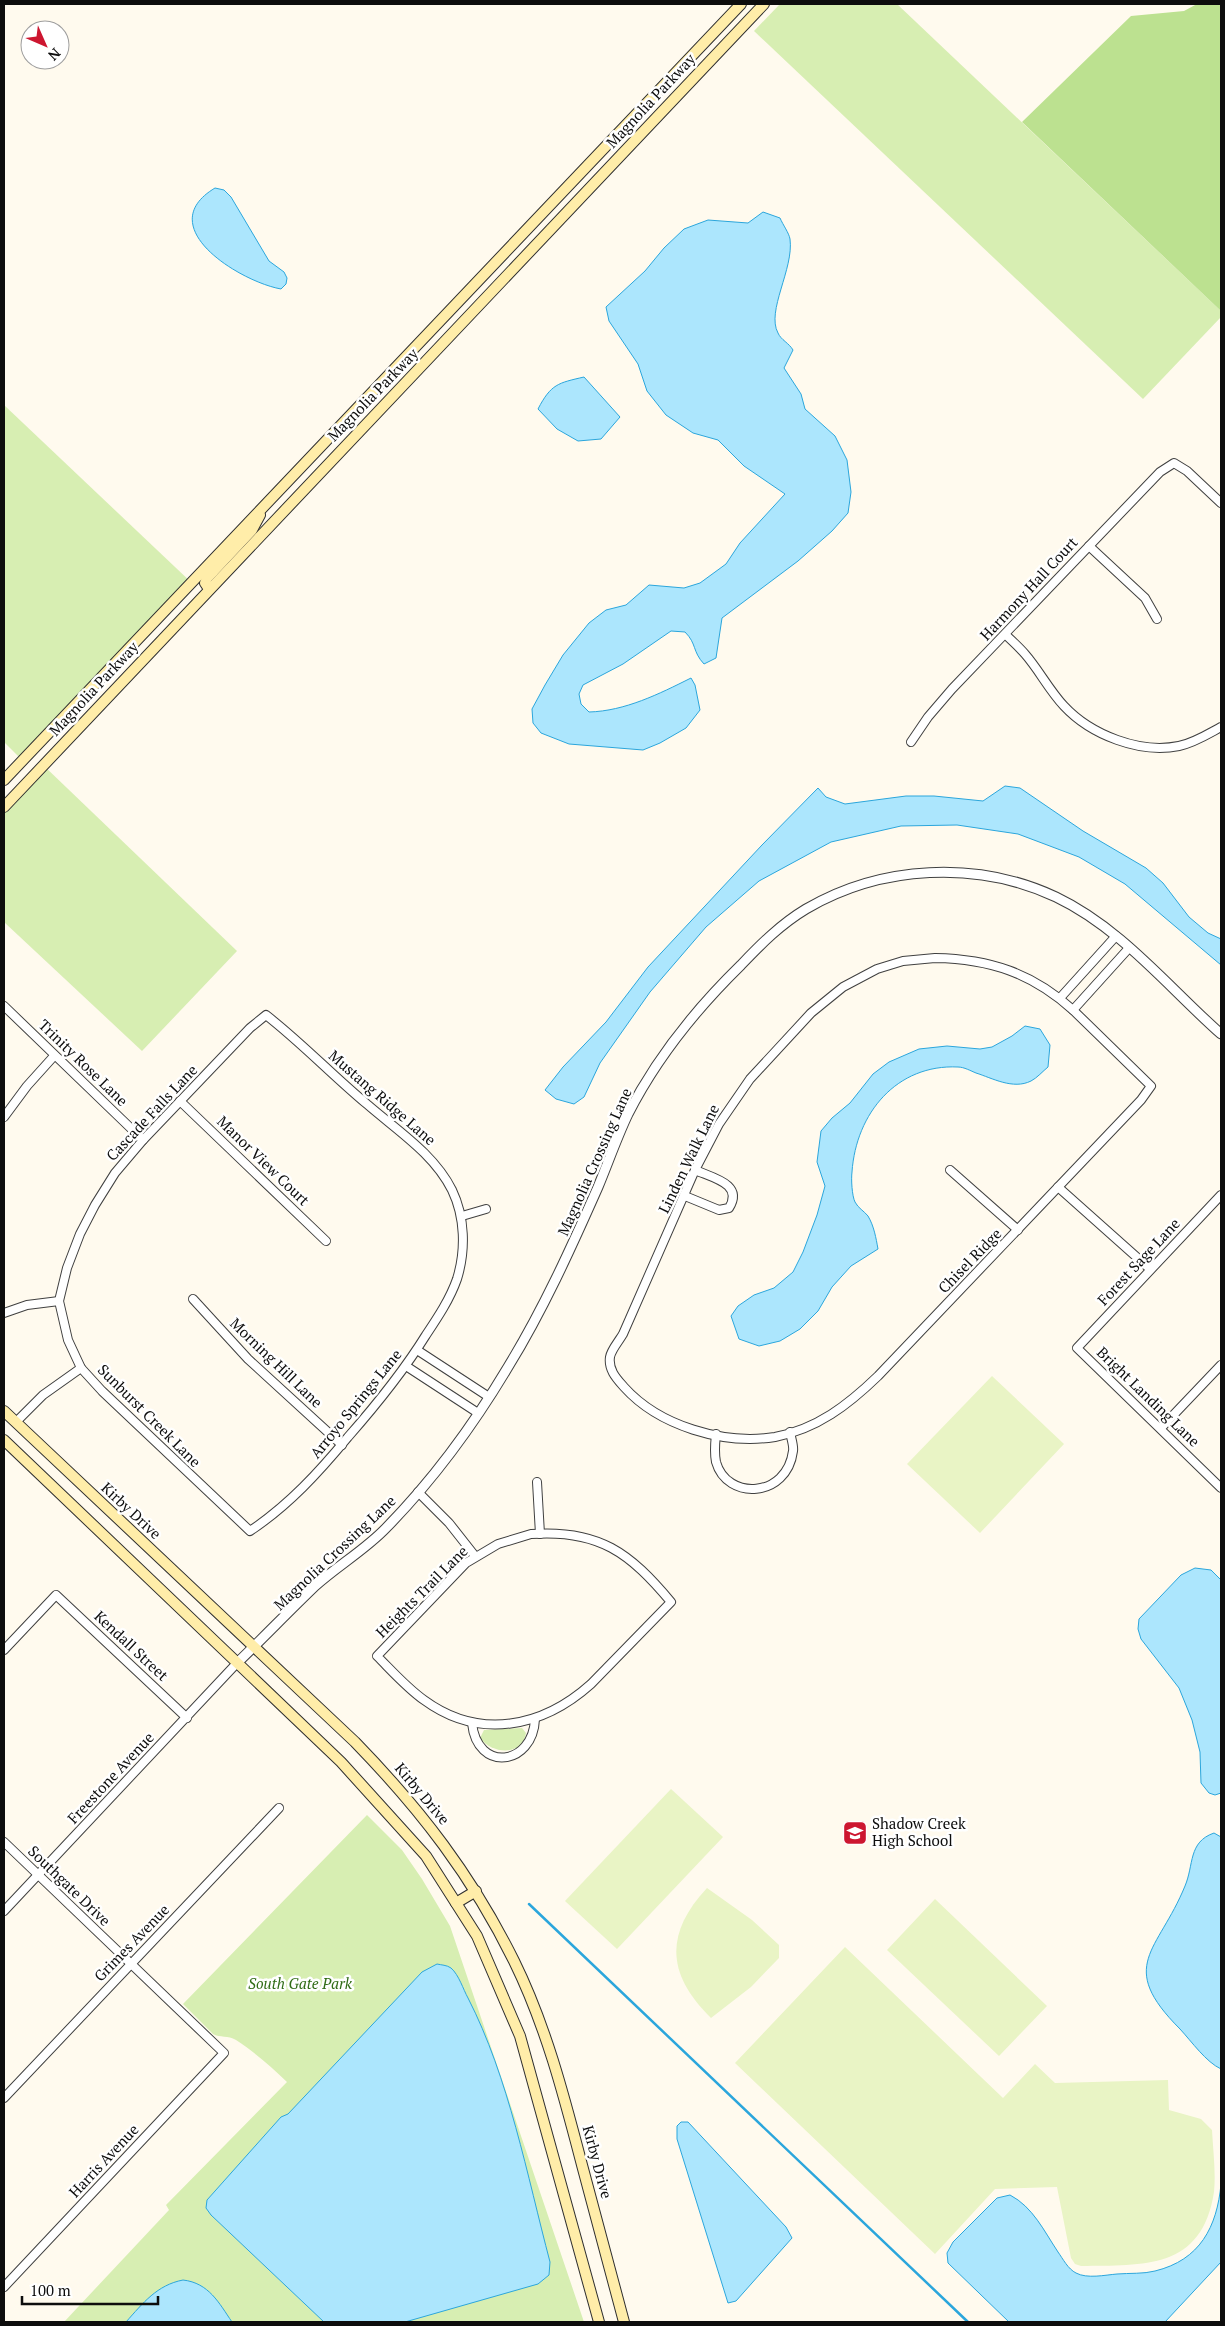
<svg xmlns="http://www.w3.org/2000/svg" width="1225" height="2326" font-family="'PT Serif',serif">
  <rect width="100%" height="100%" fill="#fffaee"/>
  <g fill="#d7eeb2">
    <path d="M780 4H897L1221 311V317L1143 399 754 31Z"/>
    <path d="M4 405 194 585 24 762 4 742Z"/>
    <path d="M43 765 237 951 142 1051 4 922V808Z"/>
    <path d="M522 1728 526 1733C522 1757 492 1754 480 1738L484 1730Z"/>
    <path d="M367 1815 402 1850 422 1879 450 1926 584 2322H64L169 2210 166 2205 287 2082C272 2067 253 2051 236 2040 228 2035 220 2038 213 2034L183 2004Z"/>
  </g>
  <path fill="#bce190" d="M1197 4H1221V311L1022 122 1131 16 1184 11Z"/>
  <g fill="#e9f4c5">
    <path d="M992 1376 1064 1444 980 1533 907 1464Z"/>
    <path d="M671 1789 723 1837 617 1949 565 1901Z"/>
    <path d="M707 1888 752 1920 779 1945V1958L751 1987 711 2018C667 1975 664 1934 707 1888Z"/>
    <path d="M935 1899 1047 2006 999 2056 887 1950Z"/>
    <path d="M845 1947 1003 2098 1035 2064 1055 2083 1168 2080 1169 2110 1201 2119 1212 2130C1213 2150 1216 2172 1214 2192 1202 2270 1144 2265 1081 2266L1075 2264 1071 2258 1057 2187 995 2189 935 2254 735 2063Z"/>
  </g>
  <g fill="#ace6fd" stroke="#2ba6dc">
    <path d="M215 188 224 190 231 197 269 261 284 272 287 278 286 284 281 289C241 282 150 227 215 188Z"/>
    <path d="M763 212 780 218C783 225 789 233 790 239 794 269 766 311 778 333 781 340 789 343 793 350L784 368 801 394 805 409 835 436 847 460 851 492 848 513 832 531 798 561 722 618 716 658 704 664C692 651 697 644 685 632L671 631 623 664 583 685 579 694 581 704 589 712C625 711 659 694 691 678L695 685 700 710 686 728 660 743 643 750 569 744 541 733 533 723 532 709 545 685 563 655 589 623 606 610 626 605 649 585 684 588 700 583 726 564 740 543 785 494 744 466 718 440 693 433 666 415 647 391 638 364 609 321 606 307 645 271 664 248 684 229 708 220 748 223Z"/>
    <path d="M584 377 620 417 601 439 578 441 557 429 538 409C551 384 558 383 584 377Z"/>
    <path d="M1005 786 1020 788 1083 831 1146 868 1163 883 1189 917 1208 933 1221 939V965L1125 884 1079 857 1018 834 957 825 901 826 831 842 759 881 706 927 650 992 600 1063 584 1097 574 1104 556 1099 545 1090 563 1067 606 1022 648 967 762 845 818 788 826 797 845 804 906 796H934L983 801Z"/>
    <path d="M1025 1026 1040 1029 1050 1045 1048 1067C1043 1071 1037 1078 1031 1081 1013 1090 992 1078 976 1073 971 1071 964 1067 958 1067 897 1064 856 1113 852 1172 851 1179 852 1196 855 1202 858 1208 864 1211 868 1216 874 1226 876 1238 878 1249L851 1266 832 1287 818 1311 800 1329 780 1341 759 1346 739 1339 731 1316 738 1306 754 1295 774 1288 793 1272 803 1252 817 1215 825 1186 817 1162 821 1131 832 1118 850 1103 873 1074 889 1062 919 1049 947 1046 980 1049 992 1047 1012 1036Z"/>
    <path d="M1195 1568 1211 1570 1221 1580V1793L1215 1795 1209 1793 1201 1783 1200 1752 1192 1720 1179 1688 1141 1639 1138 1629 1139 1619 1181 1575Z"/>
    <path d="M1214 1833 1221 1837V2069C1206 2062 1192 2042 1180 2029 1116 1965 1158 1952 1185 1886 1194 1865 1188 1842 1214 1833Z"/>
    <path d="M437 1964C441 1965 447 1965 451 1968 459 1975 463 1989 468 1998 509 2078 527 2175 550 2262L549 2275 538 2284 405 2322H324L211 2215 206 2208 207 2200 281 2117 288 2114 422 1972Z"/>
    <path d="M681 2122H688L786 2227 792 2238 736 2301 728 2303 677 2139V2126Z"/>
    <path d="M1221 2184V2262L1165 2322H1009L948 2263 947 2253 953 2242 997 2198 1010 2195C1033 2207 1044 2231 1058 2252 1063 2259 1068 2269 1076 2273 1087 2279 1105 2275 1117 2274 1129 2273 1144 2274 1155 2271 1200 2260 1217 2227 1221 2184Z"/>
    <path d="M183 2280C209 2283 219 2303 232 2322H126C143 2303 157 2285 183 2280Z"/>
  </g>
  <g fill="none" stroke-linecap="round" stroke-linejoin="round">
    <path stroke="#2ba6dc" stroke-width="2.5" d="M529 1904 968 2322"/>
    <defs>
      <g id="minor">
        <path d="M1089 546 1145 598 1157 619"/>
        <path d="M1006 635C1012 641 1019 647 1025 654 1039 670 1049 690 1064 706 1091 735 1140 754 1179 746 1194 743 1208 734 1221 727"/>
        <path d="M911 742 928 717 952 689 1160 472 1174 463 1187 471 1221 503"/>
        <path d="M935 958C990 959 1032 973 1073 1010L1151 1086 1141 1100 878 1376C848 1405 817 1429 775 1437 723 1445 659 1426 624 1387 617 1379 608 1370 610 1357 611 1350 619 1341 623 1334L695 1170 719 1124 750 1079 811 1013 843 987 877 969 903 961Z"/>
        <path d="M1060 998 1116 936"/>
        <path d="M4 1006 143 1140"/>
        <path d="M1073 1010 1129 948"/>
        <path d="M266 1015C302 1043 333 1076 368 1105 398 1131 434 1154 452 1190 465 1217 466 1250 457 1279 450 1299 438 1317 426 1335 403 1372 377 1404 348 1437 319 1472 289 1505 250 1531L102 1391 81 1368 68 1340 59 1301 67 1268 80 1234 95 1205 115 1173 143 1140 250 1028Z"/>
        <path d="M180 1101 326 1241"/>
        <path d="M4 1117 27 1086 54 1056"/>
        <path d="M950 1170 1018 1230"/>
        <path d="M1058 1187 1150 1269"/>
        <path d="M1221 1195 1077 1348 1221 1488"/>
        <path d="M685 1196 719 1210 729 1208C744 1184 713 1178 695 1170"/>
        <path d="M462 1216 486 1209"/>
        <path d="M193 1299 248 1359 342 1445"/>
        <path d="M4 1313 27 1305 59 1301"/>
        <path d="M417 1350 489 1397"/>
        <path d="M406 1366 478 1413"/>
        <path d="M16 1422 43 1395 81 1368"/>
        <path d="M1161 1428 1221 1365"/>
        <path d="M716 1434C715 1444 714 1452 716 1462 727 1501 787 1498 793 1451 794 1446 791 1438 790 1432"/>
        <path d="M537 1482 540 1534"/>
        <path d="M418 1492 449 1523 475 1556"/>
        <path d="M531 1534C599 1529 630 1553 671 1602L591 1684C543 1727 480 1741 424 1700 407 1688 392 1671 377 1656L466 1563 498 1544Z"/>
        <path d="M4 1650 56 1595 187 1718"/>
        <path d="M472 1723C477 1773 533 1766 535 1719"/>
        <path d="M4 1842 224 2053 4 2287"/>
        <path d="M4 1911 237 1663"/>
        <path d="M4 2098 279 1808"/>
      </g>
      <path id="tertiary" d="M237 1663C263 1638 288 1612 314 1587 337 1566 365 1550 386 1528 433 1480 474 1424 508 1367 543 1310 571 1248 598 1187 608 1163 617 1137 628 1114 657 1057 696 1009 741 965 761 944 781 924 806 909 881 865 977 860 1056 897 1121 928 1168 987 1221 1034"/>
      <g id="secondary">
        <path d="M209 589 205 583 207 578 252 530 260 515"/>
        <path d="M4 780 741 4"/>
        <path d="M4 807 764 4"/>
        <path d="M4 1411 355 1742C421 1810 472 1876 514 1961 546 2026 564 2096 582 2165 596 2218 610 2270 624 2322"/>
        <path d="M4 1440 341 1762 426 1856 477 1936 520 2036 599 2322"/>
        <path d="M456 1903 476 1891"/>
      </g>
    </defs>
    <use href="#minor" stroke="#404040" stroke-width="10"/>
    <use href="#tertiary" stroke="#404040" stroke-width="11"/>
    <use href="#secondary" stroke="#2f2f2f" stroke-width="12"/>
    <use href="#minor" stroke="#fff" stroke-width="8"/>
    <use href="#tertiary" stroke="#fff" stroke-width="9"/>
    <use href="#secondary" stroke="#ffeda9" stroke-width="10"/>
  </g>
  <defs>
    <symbol id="school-square" viewBox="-11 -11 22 22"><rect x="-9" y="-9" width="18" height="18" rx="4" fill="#cd1630" stroke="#fff"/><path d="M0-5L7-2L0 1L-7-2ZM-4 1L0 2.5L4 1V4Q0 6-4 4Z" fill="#fff"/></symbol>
  </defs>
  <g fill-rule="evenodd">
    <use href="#school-square" x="841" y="1819" width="28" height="28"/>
  </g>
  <g text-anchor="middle" stroke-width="5" stroke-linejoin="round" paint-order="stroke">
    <g font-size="15" fill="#0d0d0d" stroke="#fff">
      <text transform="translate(651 101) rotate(-47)" y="5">Magnolia Parkway</text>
      <text transform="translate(373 395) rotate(-46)" y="5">Magnolia Parkway</text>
      <text transform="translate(1029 589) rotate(-47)" y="5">Harmony Hall Court</text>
      <text transform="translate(94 689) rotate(-47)" y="5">Magnolia Parkway</text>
      <text transform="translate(83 1063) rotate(44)" y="5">Trinity Rose Lane</text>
      <text transform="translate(382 1098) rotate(41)" y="5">Mustang Ridge Lane</text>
      <text transform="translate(152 1113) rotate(-47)" y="5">Cascade Falls Lane</text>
      <text transform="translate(689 1159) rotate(-64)" y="5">Linden Walk Lane</text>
      <text transform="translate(263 1161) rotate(44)" y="5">Manor View Court</text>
      <text transform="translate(595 1162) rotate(-66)" y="5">Magnolia Crossing Lane</text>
      <text transform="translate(970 1261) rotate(-46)" y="5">Chisel Ridge</text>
      <text transform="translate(1139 1262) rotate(-47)" y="5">Forest Sage Lane</text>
      <text transform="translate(276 1363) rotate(44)" y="5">Morning Hill Lane</text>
      <text transform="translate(1148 1397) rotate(44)" y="5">Bright Landing Lane</text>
      <text transform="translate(356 1404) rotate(-51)" y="5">Arroyo Springs Lane</text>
      <text transform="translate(149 1416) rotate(45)" y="5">Sunburst Creek Lane</text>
      <text transform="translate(131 1511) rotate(43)" y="5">Kirby Drive</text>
      <text transform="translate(335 1553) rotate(-43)" y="5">Magnolia Crossing Lane</text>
      <text transform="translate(422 1592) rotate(-45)" y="5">Heights Trail Lane</text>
      <text transform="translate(131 1646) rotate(43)" y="5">Kendall Street</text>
      <text transform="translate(111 1778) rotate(-47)" y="5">Freestone Avenue</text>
      <text transform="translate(422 1794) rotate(50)" y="5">Kirby Drive</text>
      <text transform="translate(69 1886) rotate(44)" y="5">Southgate Drive</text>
      <text transform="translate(132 1943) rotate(-46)" y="5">Grimes Avenue</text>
      <text transform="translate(104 2161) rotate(-47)" y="5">Harris Avenue</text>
      <text transform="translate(597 2162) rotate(75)" y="5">Kirby Drive</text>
    </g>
    <g font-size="15" fill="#0d0d0d" stroke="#fff" text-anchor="start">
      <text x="872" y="1829">Shadow Creek<tspan x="872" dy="17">High School</tspan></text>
    </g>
    <g font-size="15" font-style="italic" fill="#306c16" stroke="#fff">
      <text x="300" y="1989">South Gate Park</text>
    </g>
  </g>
  <rect width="1225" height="2326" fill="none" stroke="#0d0d0d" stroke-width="10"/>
  <g transform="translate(45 45) rotate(135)"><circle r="24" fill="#ffffff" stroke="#9e9e9e"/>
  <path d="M0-4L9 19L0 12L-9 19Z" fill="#cd1630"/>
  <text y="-8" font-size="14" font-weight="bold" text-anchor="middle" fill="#0d0d0d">N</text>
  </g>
  <path d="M22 2296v8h136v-8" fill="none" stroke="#0d0d0d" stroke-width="2.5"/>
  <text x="30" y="2296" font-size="15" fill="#0d0d0d" stroke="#ffffff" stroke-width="4" paint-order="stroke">100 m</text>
</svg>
